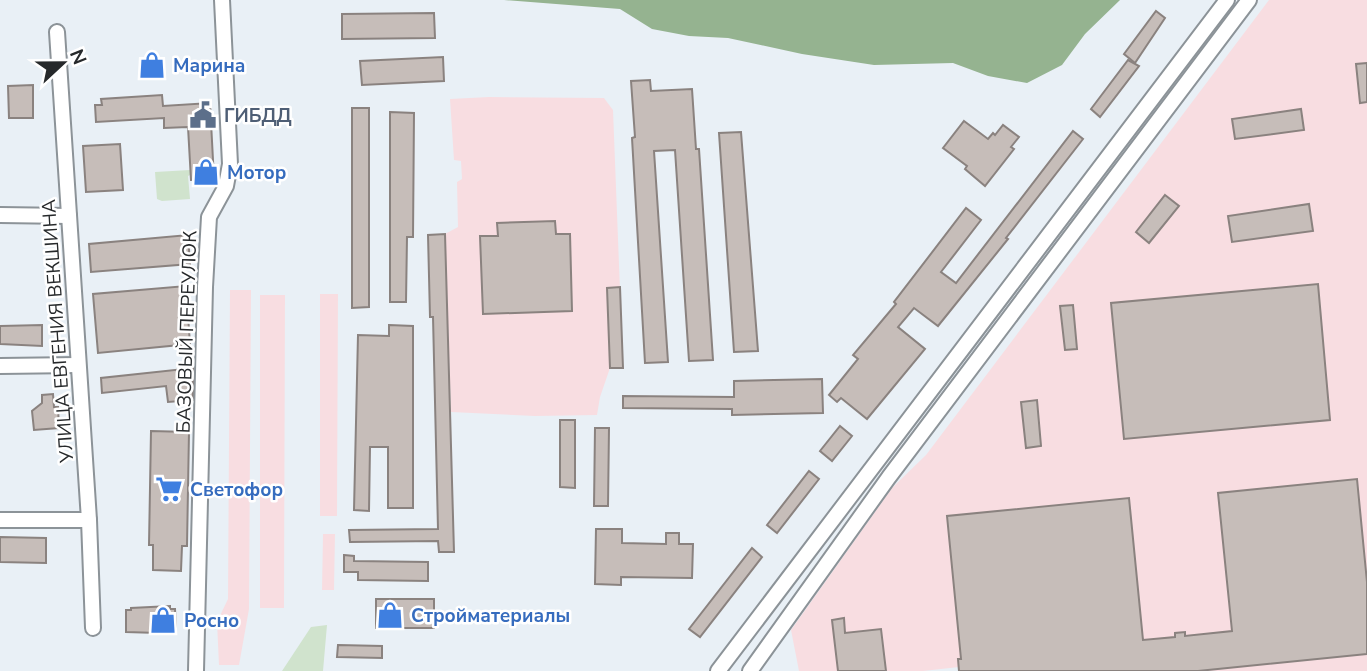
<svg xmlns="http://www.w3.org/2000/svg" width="1367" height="671" font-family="'Nunito Sans',sans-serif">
  <rect width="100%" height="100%" fill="#e9f0f6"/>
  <g fill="#f8dde1">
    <path d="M1269 0H1367V671H959V667L923 671H799L791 630 892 488 926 455Z"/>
    <path d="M489 97 604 98 613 110 623 368H610L600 397 597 415 535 416 451 412 445 234 458 227 457 182 462 179 461 161 454 160 450 99Z"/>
    <path d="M230 290H251L249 609 239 665H219L217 622 228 599Z"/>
    <path d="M320 294H338L337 516H320Z"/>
    <path d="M260 295H285L284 608H260Z"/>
    <path d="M323 534H335L334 590H322Z"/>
  </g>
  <g fill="#d0e3cd">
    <path d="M190 170V175L188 176 190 199 162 201 157 199 155 172Z"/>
    <path d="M327 625 323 671H282L311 627Z"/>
  </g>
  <path fill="#95b390" d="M504 0H1120L1085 34 1062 65 1027 83 988 76 953 63 874 65 802 54 728 38 689 36 652 29 620 9Z"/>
  <g fill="#c6bdb9" stroke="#8a827f" stroke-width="2">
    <path d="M1156 11 1165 18 1135 63 1124 54Z"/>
    <path d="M434 13 435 38 342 39V14Z"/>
    <path d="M443 57 444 81 362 85 360 61Z"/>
    <path d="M1128 60 1139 66 1100 117 1091 109Z"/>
    <path d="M1367 63V102L1360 103 1356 64Z"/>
    <path d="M650 80 651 91 692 89 696 149H699L713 360 689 361 675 150 654 151 668 362 645 363 632 138 635 137 631 81Z"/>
    <path d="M33 85V118H9L8 86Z"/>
    <path d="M162 95 163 106 210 103 214 179 191 180 188 127 164 128V118L96 122 95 105H102L101 99Z"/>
    <path d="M352 108H369V307L352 308Z"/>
    <path d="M1301 109 1304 130 1235 139 1232 119Z"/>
    <path d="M390 112 414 113 413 237H407L406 302H390Z"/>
    <path d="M964 121 988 139 993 133 995 135 1003 125 1019 137 1011 147 1014 149 985 186 965 169 967 166 943 148Z"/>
    <path d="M1073 131 1083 139 1006 238 1008 239 938 326 914 308 898 327 925 349 867 419 841 398 837 402 829 395 858 359 853 355 896 304 894 302 966 208 981 220 941 272 956 283Z"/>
    <path d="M741 132 758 351 734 352 719 133Z"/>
    <path d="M120 144 123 190 86 192 83 146Z"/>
    <path d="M1165 195 1179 206 1149 243 1136 232Z"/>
    <path d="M1309 204 1313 231 1232 242 1228 216Z"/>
    <path d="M555 221 556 234H570L572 311 483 314 480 236H498L497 223Z"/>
    <path d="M445 234 454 552H439L438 541 350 542 349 530 438 529 433 317H430L428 235Z"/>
    <path d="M188 235 190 264 91 272 89 244Z"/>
    <path d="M1318 284 1330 420 1124 439 1111 303Z"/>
    <path d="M186 286 190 344 98 353 93 294Z"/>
    <path d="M620 287 623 368H610L607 288Z"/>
    <path d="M1073 305 1077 349 1065 350 1060 306Z"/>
    <path d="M42 325V346L0 344V326Z"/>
    <path d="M389 325 413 326V508H388V447H370L369 511 354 510 358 335 389 336Z"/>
    <path d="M193 368V400L168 402 166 386 102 393 101 378Z"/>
    <path d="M822 379 823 413 732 415V409L623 408V396L734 397V381Z"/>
    <path d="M53 394 54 407H58L59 428 34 430 32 411 42 403V395Z"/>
    <path d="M1037 400 1041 446 1026 448 1021 402Z"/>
    <path d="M560 420H575V488L560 487Z"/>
    <path d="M840 426 852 436 832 461 820 451Z"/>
    <path d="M595 428H609L608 506H594Z"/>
    <path d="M151 431 189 432 187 546H182L181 571 153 570V545H149Z"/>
    <path d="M809 471 819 479 777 533 767 525Z"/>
    <path d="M1357 479 1367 582V654L1198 671H959L958 659H961L947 516 1129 498 1143 640 1175 637V633L1185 632V636L1232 631 1218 493Z"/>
    <path d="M596 529H622V543L666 544V533H679V544H693L692 578 621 577V585L595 584Z"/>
    <path d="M0 537 46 538V563L0 562Z"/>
    <path d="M752 548 762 557 700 637 689 629Z"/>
    <path d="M344 555 354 556V561L428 562V581L358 580V572H344Z"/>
    <rect x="376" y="599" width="58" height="29"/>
    <path d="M170 606V609H175L176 630 158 631V633L126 632V610H131V608Z"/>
    <path d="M844 618 845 633 881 629 886 671H838L832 620Z"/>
    <path d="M338 645 382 646V658L337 657Z"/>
  </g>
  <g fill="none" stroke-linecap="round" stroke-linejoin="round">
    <defs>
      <g id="minor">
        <path d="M57 32 89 520 93 628"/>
        <path d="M0 215 69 216"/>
        <path d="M0 366 78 365"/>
        <path d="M0 520H89"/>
        <path d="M196 671 205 287 209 217 226 186 230 164 222 0"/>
        <path d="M718 671 1227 0"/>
        <path d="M750 671 889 477 1249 0"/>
      </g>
    </defs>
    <use href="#minor" stroke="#8c9398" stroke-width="18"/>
    <use href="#minor" stroke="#fff" stroke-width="14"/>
  </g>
  <defs>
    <symbol id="shop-bare" viewBox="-9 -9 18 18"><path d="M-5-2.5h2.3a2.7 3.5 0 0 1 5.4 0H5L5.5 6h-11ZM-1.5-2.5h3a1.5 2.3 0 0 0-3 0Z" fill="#3f7fe0" stroke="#fff" stroke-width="2.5" paint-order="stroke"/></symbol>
    <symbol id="civic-bare" viewBox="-9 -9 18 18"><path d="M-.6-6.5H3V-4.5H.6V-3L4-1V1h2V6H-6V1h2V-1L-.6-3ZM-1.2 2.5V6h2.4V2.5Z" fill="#5c6f8a" stroke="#fff" stroke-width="2.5" paint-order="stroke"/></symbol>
    <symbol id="supermarket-bare" viewBox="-9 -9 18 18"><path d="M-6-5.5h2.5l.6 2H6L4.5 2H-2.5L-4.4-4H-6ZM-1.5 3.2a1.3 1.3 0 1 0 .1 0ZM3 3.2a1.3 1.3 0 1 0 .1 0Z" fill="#3f7fe0" stroke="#fff" stroke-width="2.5" paint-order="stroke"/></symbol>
  </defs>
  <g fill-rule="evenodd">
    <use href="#shop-bare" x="133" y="46" width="38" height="38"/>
    <use href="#civic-bare" x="184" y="96" width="38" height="38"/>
    <use href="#shop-bare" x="187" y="153" width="38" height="38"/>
    <use href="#supermarket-bare" x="150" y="470" width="38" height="38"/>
    <use href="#shop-bare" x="371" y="596" width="38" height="38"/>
    <use href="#shop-bare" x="144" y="601" width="38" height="38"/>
  </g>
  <g text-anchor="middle" stroke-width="5" stroke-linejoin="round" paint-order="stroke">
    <g font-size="19" font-weight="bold" fill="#366cbe" stroke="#fff" text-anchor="start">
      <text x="173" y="72">Марина</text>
      <text x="227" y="179">Мотор</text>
      <text x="190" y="496">Светофор</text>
      <text x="411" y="622">Стройматериалы</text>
      <text x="184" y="627">Росно</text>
    </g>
    <g font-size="19" font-weight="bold" fill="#4e5e75" stroke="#fff" text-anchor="start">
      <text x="224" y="122">ГИБДД</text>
    </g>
    <g font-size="19" fill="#26292b" stroke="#fff">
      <text transform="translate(57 331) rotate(-94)" y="7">УЛИЦА ЕВГЕНИЯ ВЕКШИНА</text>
      <text transform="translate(186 332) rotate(-88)" y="7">БАЗОВЫЙ ПЕРЕУЛОК</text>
    </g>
  </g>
  <g transform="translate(63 63) rotate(68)" stroke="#ffffff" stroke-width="5" paint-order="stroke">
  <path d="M0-5L12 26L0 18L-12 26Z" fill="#26292b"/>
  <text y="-10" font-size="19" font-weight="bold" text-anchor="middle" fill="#26292b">N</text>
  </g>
</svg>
